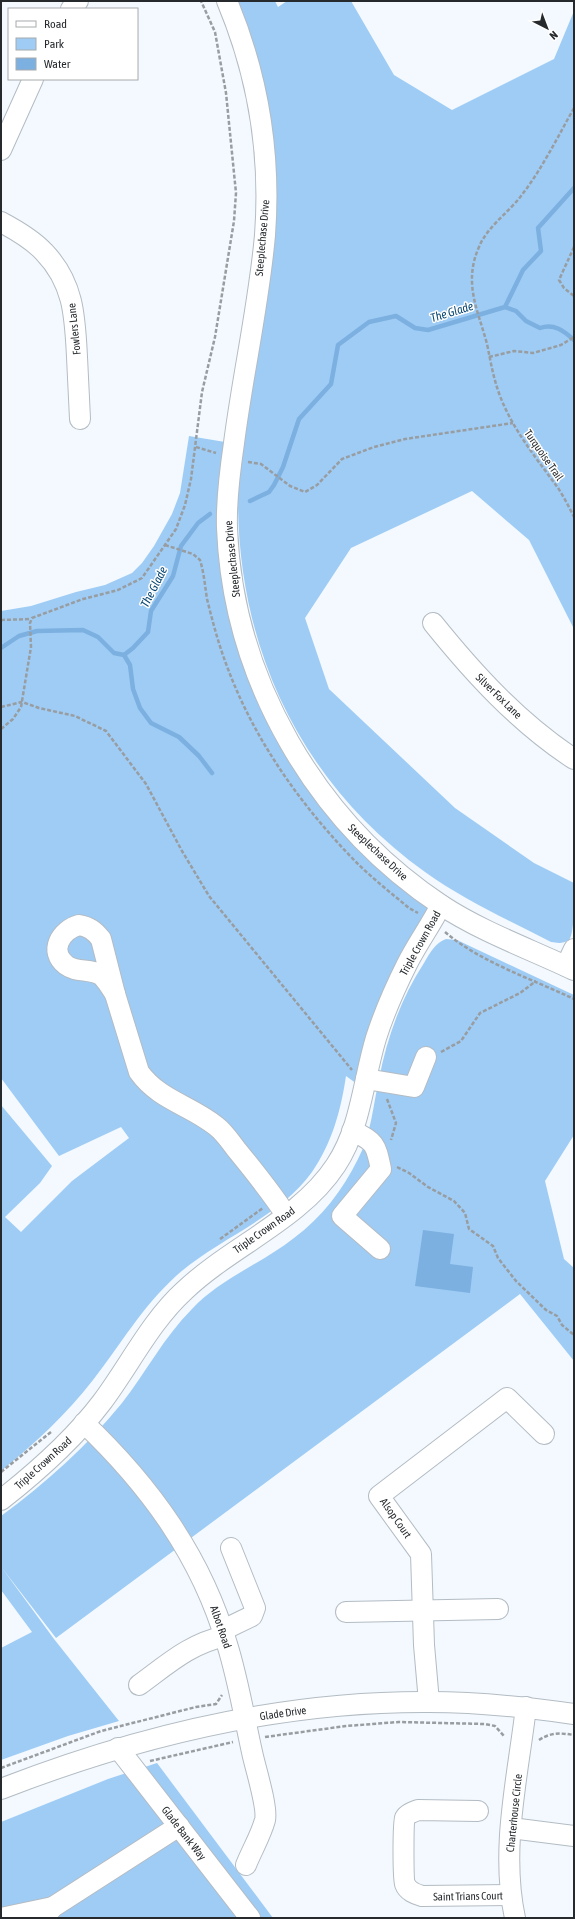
<svg xmlns="http://www.w3.org/2000/svg" width="575" height="1919" font-family="'Asap Condensed',sans-serif">
  <rect width="100%" height="100%" fill="#f3f9fe"/>
  <g fill="#9fccf5">
    <path d="M236 1H275L278 7 287 1H351L394 75 452 110 554 59 574 11V629L529 540 472 491 351 548 305 618 329 689 455 808 534 863 574 883C574 894 575 934 569 940 563 944 557 943 551 942 508 920 464 900 425 872 291 776 229 628 239 466L271 259Z"/>
    <path d="M189 436 225 442 238 613 301 763 441 905 364 1089 346 1076C341 1110 332 1143 312 1172 278 1219 218 1238 176 1276 142 1307 121 1344 93 1380 66 1415 35 1443 1 1471V1105L52 1166 40 1183 5 1217 21 1232 72 1181 129 1138 121 1127 59 1156 1 1078V611L31 606 76 592 105 585 132 573 142 563 154 546 172 514 180 493Z"/>
    <path d="M446 939 457 940 574 995V1135L545 1181 564 1259 574 1268V1361L520 1294 56 1638 2 1568 54 1639 119 1721 68 1736 1 1760V1648L32 1632 1 1590V1516C46 1483 87 1446 122 1403 146 1372 164 1337 192 1309 221 1278 261 1264 294 1238 322 1217 342 1191 358 1159 371 1135 373 1106 379 1079 387 1038 401 998 424 963 430 953 435 943 446 939Z"/>
    <path d="M157 1763 273 1918H1V1822L108 1779Z"/>
  </g>
  <path fill="#7cb0e0" d="M423 1230 454 1234 450 1264 473 1267 470 1293 415 1286Z"/>
  <g fill="none" stroke-linecap="round" stroke-linejoin="round">
    <g stroke="#7cb0e0" stroke-width="4.5">
      <path d="M505 307 516 311 526 321 540 328C554 323 564 331 574 340"/>
      <path d="M250 501 269 492 274 485 283 467 299 419 331 384 338 345 369 322 396 316 415 328 428 330 505 307 523 270 541 251 538 228 574 188"/>
      <path d="M1 648 19 636 37 631 83 630 98 637 114 653 124 655"/>
      <path d="M124 655 133 648 148 632 151 611 173 576 181 546 198 523 210 514"/>
      <path d="M124 655 130 665 133 689 140 708 151 723 179 737 199 756 212 773"/>
    </g>
    <defs>
      <g id="minor">
        <path d="M227 1C258 75 271 154 265 235 259 304 243 373 234 443 230 470 226 500 227 528 233 679 315 821 441 905 482 932 530 949 574 970"/>
        <path d="M71 9 78 1"/>
        <path d="M1 150 33 79"/>
        <path d="M1 222C16 230 32 239 44 252 74 283 75 317 77 357 78 378 79 398 80 419"/>
        <path d="M433 623C474 674 519 723 574 759"/>
        <path d="M79 925C89 927 94 930 101 939L115 994C111 988 107 981 102 976 92 968 76 973 66 965 48 951 61 930 79 925Z"/>
        <path d="M566 966 574 949"/>
        <path d="M115 994 139 1072C159 1100 190 1105 216 1126 224 1132 230 1141 236 1149 254 1171 271 1192 286 1215"/>
        <path d="M366 1079 414 1087 426 1057"/>
        <path d="M352 1131C376 1141 376 1146 381 1169L342 1216 380 1249"/>
        <path d="M84 1423C150 1486 201 1556 227 1644 238 1679 244 1716 252 1752 255 1767 268 1807 265 1820 261 1835 252 1850 246 1865"/>
        <path d="M1 1500C38 1471 74 1439 102 1402 129 1366 151 1321 184 1291 231 1246 300 1220 336 1165 361 1127 363 1081 376 1038 384 1013 395 988 407 964 417 944 431 925 441 905"/>
        <path d="M346 1612 498 1609"/>
        <path d="M223 1630 252 1616 255 1608 231 1548"/>
        <path d="M139 1685C168 1664 189 1644 225 1636"/>
        <path d="M429 1702 424 1645 421 1554 379 1496 507 1398 544 1434"/>
        <path d="M118 1748 250 1918"/>
        <path d="M1 1789C137 1736 283 1701 429 1702 478 1702 526 1707 574 1714"/>
        <path d="M478 1811 418 1810C413 1812 407 1814 405 1818 403 1823 403 1879 405 1884 408 1892 416 1894 422 1896L510 1895"/>
        <path d="M511 1828 574 1836"/>
        <path d="M1 1918 53 1907"/>
        <path d="M44 1918 53 1907 179 1826"/>
        <path d="M515 1918C500 1849 518 1776 526 1707"/>
      </g>
    </defs>
    <use href="#minor" stroke="#b3bcc4" stroke-width="22"/>
    <g stroke="#989da1" stroke-width="2.5" stroke-dasharray="4 2" stroke-linecap="butt">
      <path d="M574 108C557 138 542 169 521 196 508 213 487 227 479 247 463 283 478 310 487 344 491 363 493 377 500 396 513 430 537 459 558 488 564 497 569 507 574 517"/>
      <path d="M574 247 559 280 564 288 574 296"/>
      <path d="M489 357 514 351 533 353 561 345 574 337"/>
      <path d="M196 447 216 453"/>
      <path d="M248 462 261 464 290 486 305 492 317 485 342 459 374 447 405 439 513 423"/>
      <path d="M165 545 193 554 200 560C204 573 205 586 207 599 213 623 219 646 228 669 255 741 302 807 356 862 372 878 391 893 409 908L418 913"/>
      <path d="M1 620 31 619"/>
      <path d="M1 707 22 702 39 708 75 716 106 731 146 784 182 851 209 896 352 1070"/>
      <path d="M1 729 13 719 21 707 31 647 30 623 32 618 83 599 118 590 142 578 176 529 185 505 191 479 202 392 215 337 234 221 236 193 226 93 215 32 201 1"/>
      <path d="M445 932C480 962 532 979 574 999"/>
      <path d="M441 1052 461 1041 480 1013 520 993 536 981"/>
      <path d="M387 1099 396 1123 391 1140"/>
      <path d="M397 1167 409 1173 428 1187 454 1201 465 1213 469 1229 493 1246 498 1258 516 1281 546 1310 557 1316 562 1325 574 1335"/>
      <path d="M220 1239 263 1208"/>
      <path d="M1 1472 51 1432"/>
      <path d="M265 1737 346 1726 399 1722 485 1724 495 1726 504 1736"/>
      <path d="M539 1740C551 1732 561 1733 574 1735"/>
      <path d="M150 1761 233 1742"/>
      <path d="M1 1768 101 1731 196 1707 216 1704 222 1695"/>
    </g>
    <use href="#minor" stroke="#fff" stroke-width="20"/>
  </g>
  <g text-anchor="middle" stroke-width="3" stroke-linejoin="round" paint-order="stroke">
    <g font-size="11" fill="#262a2d" stroke="#fff">
      <text transform="translate(262 238) rotate(-85)" y="4">Steeplechase Drive</text>
      <text transform="translate(74 329) rotate(-96)" y="4">Fowlers Lane</text>
      <text transform="translate(544 455) rotate(55)" y="4">Turquoise Trail</text>
      <text transform="translate(232 559) rotate(-96)" y="4">Steeplechase Drive</text>
      <text transform="translate(499 696) rotate(44)" y="4">Silver Fox Lane</text>
      <text transform="translate(378 852) rotate(43)" y="4">Steeplechase Drive</text>
      <text transform="translate(420 943) rotate(-61)" y="4">Triple Crown Road</text>
      <text transform="translate(264 1230) rotate(-35)" y="4">Triple Crown Road</text>
      <text transform="translate(43 1463) rotate(-42)" y="4">Triple Crown Road</text>
      <text transform="translate(396 1518) rotate(55)" y="4">Alsop Court</text>
      <text transform="translate(221 1627) rotate(71)" y="4">Albot Road</text>
      <text transform="translate(283 1713) rotate(-8)" y="4">Glade Drive</text>
      <text transform="translate(514 1813) rotate(-84)" y="4">Charterhouse Circle</text>
      <text transform="translate(184 1833) rotate(52)" y="4">Glade Bank Way</text>
      <text transform="translate(468 1896) rotate(-1)" y="4">Saint Trians Court</text>
    </g>
    <g font-size="12" font-style="italic" fill="#094773" stroke="#fff">
      <text transform="translate(452 312) rotate(-17)" y="4">The Glade</text>
      <text transform="translate(154 587) rotate(-63)" y="4">The Glade</text>
    </g>
  </g>
  <rect width="575" height="1919" fill="none" stroke="#262a2d" stroke-width="4"/>
  <rect x="8" y="8" width="130" height="72" fill="#ffffff" stroke="#a8aaab"/>
  <rect x="16" y="21" width="20" height="6" fill="#ffffff" stroke="#a8aaab"/>
  <text x="44" y="28" font-size="12" fill="#262a2d">Road</text>
  <rect x="16" y="38" width="20" height="12" fill="#9fccf5" stroke="#a8aaab"/>
  <text x="44" y="48" font-size="12" fill="#262a2d">Park</text>
  <rect x="16" y="58" width="20" height="12" fill="#7cb0e0" stroke="#a8aaab"/>
  <text x="44" y="68" font-size="12" fill="#262a2d">Water</text>
  <g transform="translate(547 28) rotate(138)" stroke="#ffffff" stroke-width="3" paint-order="stroke">
  <path d="M0-3L7 15L0 10L-7 15Z" fill="#262a2d"/>
  <text y="-6" font-size="11" font-weight="bold" text-anchor="middle" fill="#262a2d">N</text>
  </g>
</svg>
